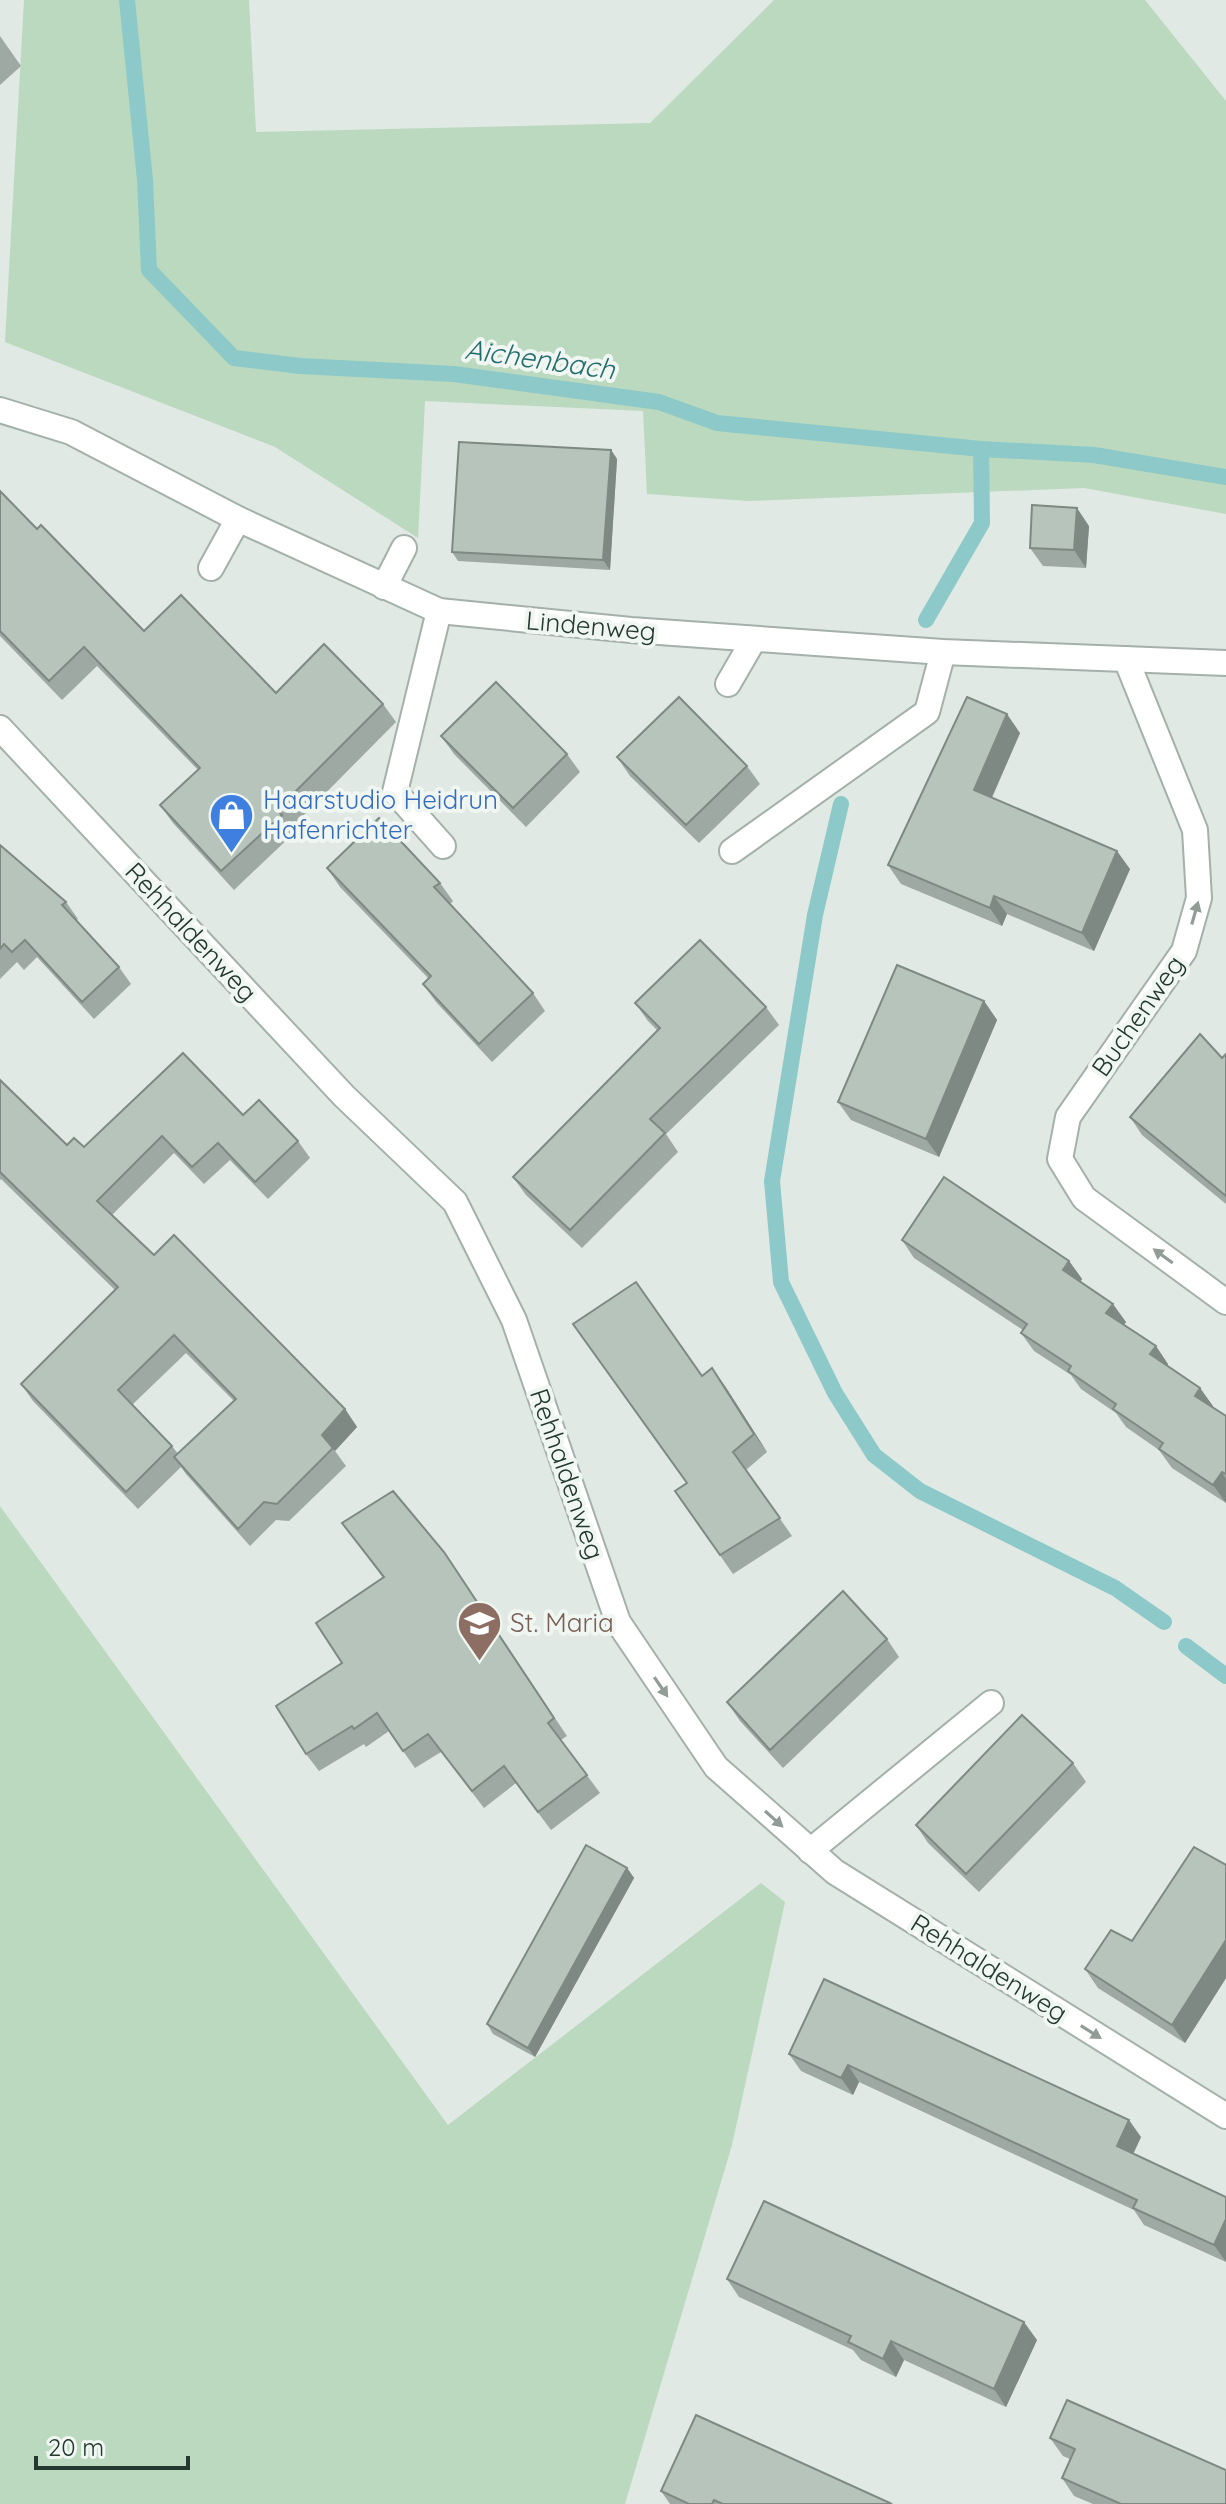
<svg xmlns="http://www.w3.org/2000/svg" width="1226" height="2504" font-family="Quicksand,sans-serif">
  <rect width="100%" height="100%" fill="#e0e9e4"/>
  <g fill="#bbd9be">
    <path d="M24 0H249L256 132 650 123 774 0H1145L1226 101V514L1084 488 749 501 647 494 643 411 425 401 418 538 275 447 5 342Z"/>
    <path d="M0 1506 448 2125 761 1883 785 1902 732 2145 625 2504H0Z"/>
  </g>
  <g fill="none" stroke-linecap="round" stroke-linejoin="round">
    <g stroke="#8dc9c8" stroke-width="16">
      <path d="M127 0 145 180 149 270 234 358 300 366 454 374 659 402 717 423 981 449 1094 455 1226 477"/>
      <path d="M926 620 982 523 981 449"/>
      <path d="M841 804 815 915 772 1181 781 1282 835 1393 874 1455 920 1491 1115 1588 1164 1622"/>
      <path d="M1186 1646 1226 1676"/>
    </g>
    <defs>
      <g id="minor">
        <path d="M0 410 71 432 238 519 439 611 631 630 943 652 1226 663"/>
        <path d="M211 568 238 519"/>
        <path d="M384 587 404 548"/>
        <path d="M439 611 395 792 443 846"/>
        <path d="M1126 659 1195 830 1199 898 1184 951 1068 1117 1060 1159 1084 1198 1226 1302"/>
        <path d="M728 684 754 639"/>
        <path d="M0 728 344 1096 455 1202 514 1320 618 1622 716 1767 835 1872 1226 2116"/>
        <path d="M732 851 927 712 943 652"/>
        <path d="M810 1851 991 1703"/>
      </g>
    </defs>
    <use href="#minor" stroke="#a4b0aa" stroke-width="28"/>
    <use href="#minor" stroke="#fff" stroke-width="24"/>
  </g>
  <g fill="#9da9a2" fill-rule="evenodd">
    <path d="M0 36 21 66 0 85Z"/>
    <path d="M611 450 617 459 610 570 458 561 452 552Z"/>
    <path d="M0 491 37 529 144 631 276 693 383 704 396 722 291 828 294 833 234 890 173 823 160 805 198 770 97 666 62 700 0 636Z"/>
    <path d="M1089 526 1086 568 1043 566 1030 548Z"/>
    <path d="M1020 733 992 798 1130 869 1094 951 1007 914 1002 926 901 884 888 865Z"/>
    <path d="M441 736 567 754 580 772 526 827 454 754Z"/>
    <path d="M617 757 747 766 760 784 699 843 630 776Z"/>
    <path d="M0 845 66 902 78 919 76 921 119 967 131 984 94 1019 37 957 24 970 17 962 0 979Z"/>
    <path d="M327 868 440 883 453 901 450 904 533 993 545 1011 492 1062 436 1002 423 984 429 979 340 887Z"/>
    <path d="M984 1001 997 1020 939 1157 851 1120 838 1102Z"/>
    <path d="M635 1003 766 1007 779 1025 666 1134 678 1152 582 1248 526 1195 513 1177 658 1031 648 1021Z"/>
    <path d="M1226 1054V1204L1142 1135 1130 1117 1222 1058Z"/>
    <path d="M0 1080 67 1145 84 1147 243 1115 298 1141 310 1158 268 1199 230 1160 204 1184 174 1153 112 1215 154 1255 345 1409 357 1427 335 1451 346 1466 289 1521 276 1520 250 1546 186 1474 181 1467 138 1509 33 1401 21 1384 115 1290 1 1179 0 1180ZM186 1353 234 1401 178 1454 172 1446 132 1405Z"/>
    <path d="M902 1240 1069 1261 1082 1279 1080 1282 1126 1322 1124 1325 1168 1364 1167 1366 1200 1388 1213 1407 1226 1416V1503L1172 1468 1159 1450 1126 1427 1116 1413 1081 1389 1071 1375 1034 1351 1021 1333 1023 1330 914 1258Z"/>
    <path d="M702 1376 725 1386 767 1452 746 1470 792 1536 733 1574 675 1491 686 1483Z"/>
    <path d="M342 1523 444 1552 567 1736 561 1740 600 1793 551 1830 516 1783 484 1808 441 1752 415 1768 389 1731 366 1747 364 1744 319 1771 306 1754 342 1663 383 1578Z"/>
    <path d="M887 1639 899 1657 783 1768 740 1721 727 1702Z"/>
    <path d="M1073 1763 1086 1782 979 1892 928 1843 916 1825Z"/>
    <path d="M1226 1865V1978L1185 2043 1098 1988 1085 1969 1132 1941Z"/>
    <path d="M627 1868 634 1878 535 2057 493 2034 487 2024Z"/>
    <path d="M824 1979 1141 2137 1133 2154 1226 2197V2262L1144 2225 1134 2210 859 2082 853 2095 801 2071 789 2054Z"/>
    <path d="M727 2279 1037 2340 1006 2407 904 2360 896 2377 861 2360 853 2350 739 2297Z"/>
    <path d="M1050 2438 1226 2504H1093L1074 2496 1062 2478 1070 2459 1063 2456Z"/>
    <path d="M661 2491 892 2504H670Z"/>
  </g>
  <g fill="#7f8984">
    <path d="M611 450 617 459 610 570 603 560Z"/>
    <path d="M1077 508 1089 526 1086 568 1074 550Z"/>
    <path d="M1007 714 1020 733 987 808 974 790Z"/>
    <path d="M1117 851 1130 869 1094 951 1082 933Z"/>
    <path d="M994 896 1007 914 1002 926 990 908Z"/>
    <path d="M984 1001 997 1020 939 1157 926 1139Z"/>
    <path d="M1069 1261 1082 1279 1076 1289 1063 1270Z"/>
    <path d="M1113 1304 1126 1322 1119 1331 1106 1313Z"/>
    <path d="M1156 1346 1168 1364 1162 1372 1150 1354Z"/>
    <path d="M712 1368 725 1386 767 1452 754 1434Z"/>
    <path d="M1200 1388 1213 1406 1208 1414 1195 1396Z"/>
    <path d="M345 1409 357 1427 335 1451 322 1435Z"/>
    <path d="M1222 1472 1226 1479V1503L1213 1485Z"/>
    <path d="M627 1868 634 1878 535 2057 528 2048Z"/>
    <path d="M1226 1940V1978L1185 2043 1172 2025Z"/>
    <path d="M848 2065 859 2082 853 2095 841 2078Z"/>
    <path d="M1129 2120 1141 2137 1129 2163 1117 2146Z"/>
    <path d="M1226 2219V2262L1214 2245Z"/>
    <path d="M1024 2322 1037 2340 1006 2407 994 2389Z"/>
    <path d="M891 2341 904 2360 896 2377 883 2359Z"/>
  </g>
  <g fill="#b6c4bc" stroke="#7f8984" stroke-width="2">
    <path d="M459 442 611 450 603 560 452 552Z"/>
    <path d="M0 491 37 529 41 525 144 631 181 595 276 693 324 644 383 704 277 810 282 815 221 871 160 805 200 768 84 647 49 681 0 631Z"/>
    <path d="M1032 505 1077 508 1074 550 1030 548Z"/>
    <path d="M496 682 567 754 513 808 441 736Z"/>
    <path d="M679 697 747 766 686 825 617 757Z"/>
    <path d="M967 697 1007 714 974 790 1117 851 1082 933 994 896 990 908 888 865Z"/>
    <path d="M379 818 440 883 434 887 533 993 479 1044 423 984 431 976 327 868Z"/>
    <path d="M0 845 66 902 62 905 119 967 82 1002 25 940 12 952 4 944 0 949Z"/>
    <path d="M700 940 766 1007 650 1119 665 1133 570 1230 513 1177 660 1028 635 1003Z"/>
    <path d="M897 965 984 1001 926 1139 838 1102Z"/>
    <path d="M1200 1034 1222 1058 1226 1054V1196L1130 1117Z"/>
    <path d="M183 1053 243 1115 259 1100 298 1141 255 1182 218 1143 192 1167 162 1136 97 1201 154 1255 174 1235 345 1409 322 1435 333 1448 277 1504 264 1502 238 1529 174 1457 236 1399 174 1335 118 1390 172 1446 126 1492 21 1384 118 1287 0 1172V1080L67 1145 74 1138 84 1147Z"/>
    <path d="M944 1177 1069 1261 1063 1270 1113 1304 1106 1313 1156 1346 1150 1354 1200 1388 1195 1396 1226 1416V1474L1222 1472 1213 1485 1159 1449 1163 1443 1113 1409 1116 1404 1068 1371 1071 1366 1021 1333 1027 1324 902 1240Z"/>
    <path d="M636 1282 702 1376 712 1368 754 1434 733 1452 780 1518 720 1555 675 1491 687 1483 573 1324Z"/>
    <path d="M393 1491 444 1552 554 1718 548 1723 587 1775 538 1812 504 1766 472 1791 428 1734 403 1751 377 1713 354 1729 352 1726 306 1754 276 1706 342 1663 316 1623 384 1577 342 1523Z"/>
    <path d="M843 1591 887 1639 770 1750 727 1702Z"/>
    <path d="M1022 1715 1073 1763 966 1874 916 1825Z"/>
    <path d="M586 1845 627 1868 528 2048 487 2024Z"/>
    <path d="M1194 1847 1226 1865V1940L1172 2025 1085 1969 1111 1930 1132 1941Z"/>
    <path d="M824 1979 1129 2120 1117 2146 1226 2197V2219L1214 2245 1133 2208 1137 2200 848 2065 841 2078 789 2054Z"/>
    <path d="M764 2201 1024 2322 994 2389 891 2341 883 2359 848 2342 851 2336 727 2279Z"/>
    <path d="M1067 2400 1226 2470V2504H1121L1062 2478 1075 2449 1050 2438Z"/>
    <path d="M696 2415 892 2504H723L714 2500 712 2504H689L661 2491Z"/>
  </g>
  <defs><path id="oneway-solid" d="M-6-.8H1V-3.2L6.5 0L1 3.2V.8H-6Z" transform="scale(2)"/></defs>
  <g fill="#919c96">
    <use href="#oneway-solid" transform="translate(1195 913) rotate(-74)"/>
    <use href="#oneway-solid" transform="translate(1163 1256) rotate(-144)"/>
    <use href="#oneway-solid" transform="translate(661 1687) rotate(56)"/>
    <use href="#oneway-solid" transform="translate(774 1819) rotate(42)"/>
    <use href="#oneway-solid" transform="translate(1091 2032) rotate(32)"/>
  </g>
  <defs>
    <symbol id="shop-pin" viewBox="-11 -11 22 30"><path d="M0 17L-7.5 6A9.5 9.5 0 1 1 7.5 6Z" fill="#3f7fe0" stroke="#f0f6f2"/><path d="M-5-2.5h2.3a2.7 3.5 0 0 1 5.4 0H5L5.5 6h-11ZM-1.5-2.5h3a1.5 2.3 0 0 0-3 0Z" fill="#fff"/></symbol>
    <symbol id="school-pin" viewBox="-11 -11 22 30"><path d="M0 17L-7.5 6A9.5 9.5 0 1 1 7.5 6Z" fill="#8d6e63" stroke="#f0f6f2"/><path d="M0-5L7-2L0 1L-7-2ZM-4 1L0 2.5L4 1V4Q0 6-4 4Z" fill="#fff"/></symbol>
  </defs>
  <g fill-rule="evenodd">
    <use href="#shop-pin" x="206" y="790" width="51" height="69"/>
    <use href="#school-pin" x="454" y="1598" width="51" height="69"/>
  </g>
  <g text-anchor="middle" stroke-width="8" stroke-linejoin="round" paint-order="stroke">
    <g font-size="26" fill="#23382e" stroke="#f0f6f2">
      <text transform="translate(591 626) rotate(5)" y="9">Lindenweg</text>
      <text transform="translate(191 932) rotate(47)" y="9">Rehhaldenweg</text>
      <text transform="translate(1138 1016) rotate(-55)" y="9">Buchenweg</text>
      <text transform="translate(567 1474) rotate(71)" y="9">Rehhaldenweg</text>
      <text transform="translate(989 1968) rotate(32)" y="9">Rehhaldenweg</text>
    </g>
    <g font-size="26" fill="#366cbe" stroke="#f0f6f2" text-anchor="start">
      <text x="263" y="809">Haarstudio Heidrun<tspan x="263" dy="30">Hafenrichter</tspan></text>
    </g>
    <g font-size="26" fill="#785e54" stroke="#f0f6f2" text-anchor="start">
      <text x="510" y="1632">St. Maria</text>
    </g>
    <g font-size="28" font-style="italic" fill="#236d6d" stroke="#f0f6f2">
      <text transform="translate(540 359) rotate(8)" y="10">Aichenbach</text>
    </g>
  </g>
  <path d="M36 2456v12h152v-12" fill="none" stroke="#23382e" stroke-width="4"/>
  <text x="48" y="2456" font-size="24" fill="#23382e" stroke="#f0f6f2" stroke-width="6" paint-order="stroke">20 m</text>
</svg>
